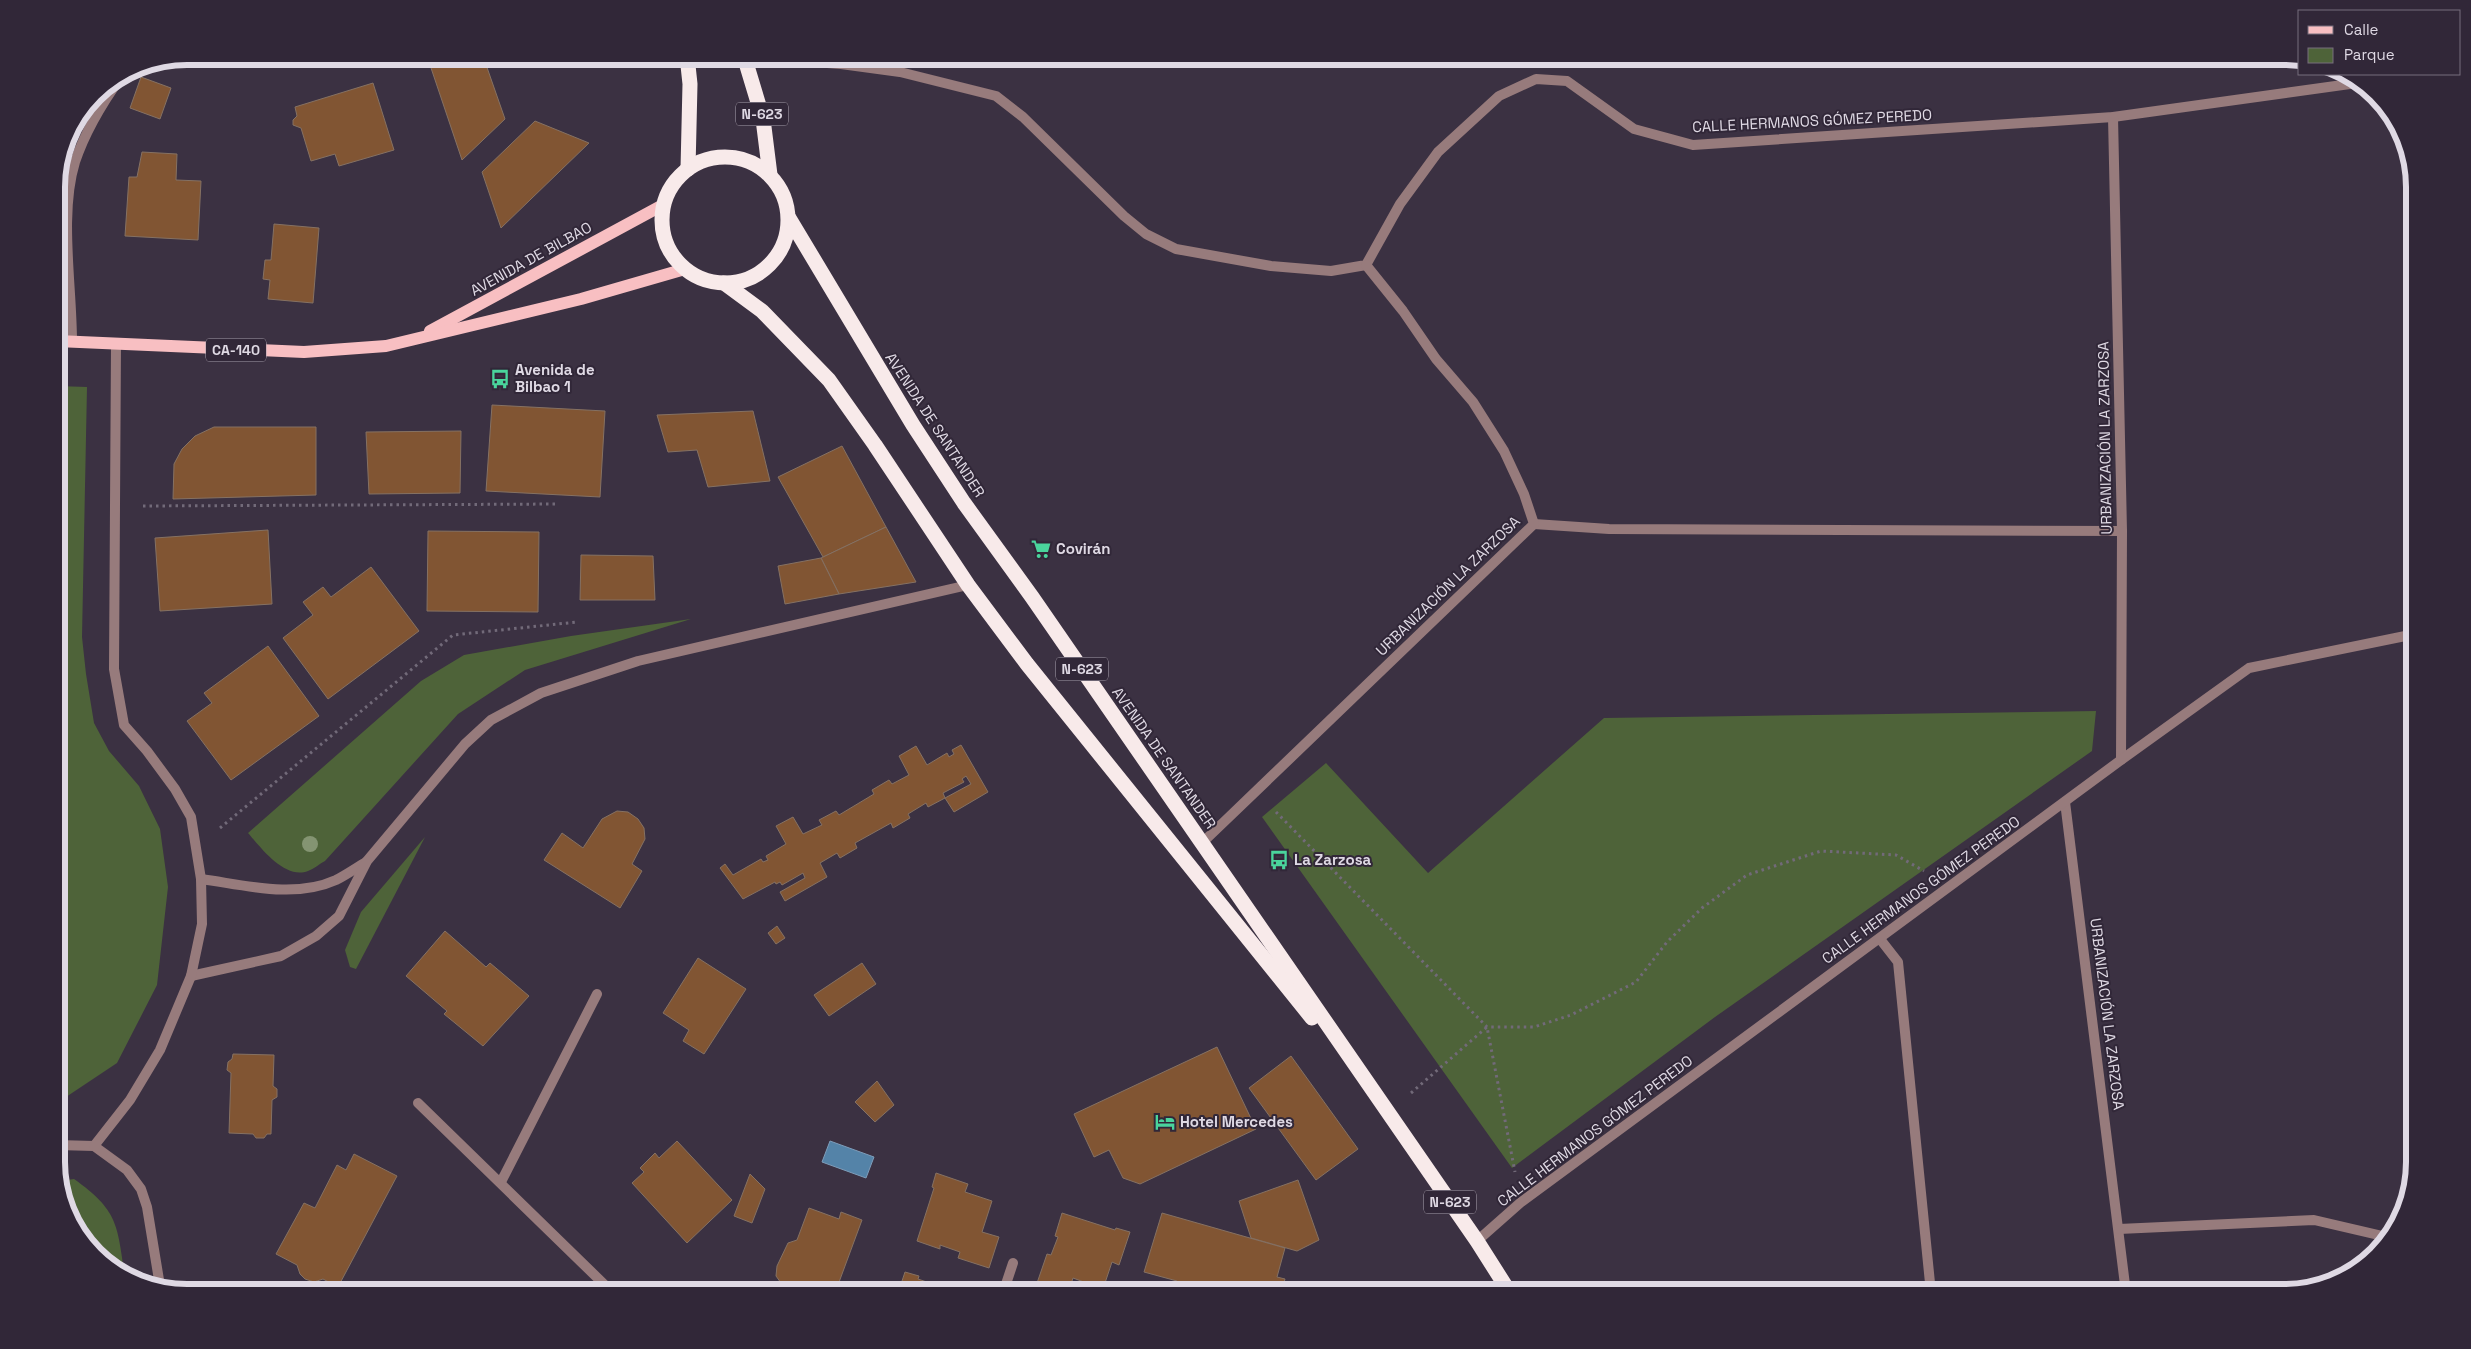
<svg xmlns="http://www.w3.org/2000/svg" width="2471" height="1349" font-family="'Space Grotesk',sans-serif">
  <rect width="100%" height="100%" fill="#3b3142"/>
  <g fill="#4e6339">
    <path d="M57 386 87 387 82 637 86 674 94 723 109 751 139 786 160 829 168 887 157 985 117 1063 57 1103Z"/>
    <path d="M691 619 525 670 458 714 325 861C319 864 314 869 308 871 285 880 261 848 248 833L421 681 464 655 571 636Z"/>
    <path d="M2096 711 2092 751 1715 1017 1512 1168 1262 817 1326 763 1428 873 1604 718Z"/>
    <path d="M425 837 356 969 350 967 345 950 361 912Z"/>
    <path d="M74 1179C119 1211 117 1225 125 1276L78 1234 60 1181Z"/>
  </g>
  <path fill="#5483a8" stroke="#7e9dba" d="M830 1141 874 1157 866 1178 822 1162Z"/>
  <g fill="#815533" stroke="#857163" fill-rule="evenodd">
    <path d="M427 56H483L505 119 462 160Z"/>
    <path d="M141 77 171 88 160 119 130 108Z"/>
    <path d="M373 83 394 150 339 166 335 154 311 161 301 128 293 125V120L297 116 295 107Z"/>
    <path d="M535 121 589 143 501 228 482 172Z"/>
    <path d="M142 152 177 154 176 180 201 181 198 240 125 236 129 177H137Z"/>
    <path d="M274 224 319 228 313 303 268 299 270 280 263 279 265 260H271Z"/>
    <path d="M492 405 605 411 600 497 486 491Z"/>
    <path d="M753 411 770 481 708 487 697 450 668 452 657 415Z"/>
    <path d="M214 427H316V495L173 499 174 464 182 449 195 436Z"/>
    <path d="M461 431 460 493 369 494 366 432Z"/>
    <path d="M842 446 886 527 823 557 778 477Z"/>
    <path d="M886 527 916 582 839 594 821 558Z"/>
    <path d="M268 530 272 604 160 611 155 538Z"/>
    <path d="M428 531 539 532 538 612 427 611Z"/>
    <path d="M581 555 653 556 655 600H580Z"/>
    <path d="M821 558 839 594 785 604 778 566Z"/>
    <path d="M371 567 419 631 328 699 283 638 313 615 303 602 323 587 331 597Z"/>
    <path d="M268 646 319 716 231 780 187 721 212 703 204 693Z"/>
    <path d="M961 745 988 792 954 812 945 798 928 807 926 803 908 814 910 818 893 828 891 823 855 843 857 848 840 858 837 853 820 863 827 877 785 901 780 892 805 878 803 873 782 885 780 882 776 884 775 882 743 899 720 868 725 864 733 875 761 859 763 862 768 860 766 856 786 844 776 826 793 817 803 834 822 825 819 820 836 811 839 815 874 794 872 790 889 780 892 784 909 775 899 756 916 746 927 765 947 753 949 757 954 754 952 750ZM966 776 971 784 945 798 943 793 964 782 962 779Z"/>
    <path d="M617 811 628 812 638 819 644 828 645 839 632 864 642 871 620 908 544 860 562 833 583 848 602 819Z"/>
    <path d="M777 926 785 938 776 944 768 933Z"/>
    <path d="M445 931 486 967 490 963 529 996 483 1046 444 1014 447 1011 406 976Z"/>
    <path d="M698 958 746 989 704 1054 683 1041 689 1030 663 1013Z"/>
    <path d="M862 963 876 984 829 1016 814 995Z"/>
    <path d="M1217 1047 1256 1129 1140 1184 1123 1178 1109 1150 1094 1157 1074 1114Z"/>
    <path d="M233 1054 274 1055 273 1086 277 1089V1097L272 1100 271 1134H267L264 1138H256L253 1134 229 1133 231 1073 227 1070 228 1062 232 1059Z"/>
    <path d="M1291 1056 1358 1149 1316 1180 1249 1088Z"/>
    <path d="M877 1081 894 1105 875 1122 855 1102Z"/>
    <path d="M677 1141 732 1200 687 1243 632 1183 644 1172 640 1168 655 1153 659 1158Z"/>
    <path d="M354 1154 397 1176 338 1287 323 1279 314 1282 305 1279 300 1274 297 1265 276 1254 304 1203 315 1208 337 1165 346 1170Z"/>
    <path d="M936 1173 968 1184 965 1192 992 1201 982 1232 999 1237 989 1268 958 1258 960 1252 940 1245V1249L917 1241 934 1188 932 1187Z"/>
    <path d="M750 1174 765 1189 752 1223 734 1216Z"/>
    <path d="M1298 1180 1319 1240 1297 1251 1251 1238 1239 1201Z"/>
    <path d="M809 1208 839 1219 841 1212 862 1220 835 1293H778L781 1283 776 1276 777 1266 788 1243 797 1240Z"/>
    <path d="M1062 1213 1115 1230 1116 1228 1130 1232 1119 1265 1112 1262 1103 1289 1073 1278 1068 1293H1057L1036 1286 1047 1254 1051 1255 1058 1237 1055 1236Z"/>
    <path d="M1162 1213 1285 1248 1277 1277 1285 1279 1281 1293H1174L1177 1281 1144 1272Z"/>
    <path d="M905 1272 919 1276 918 1279 958 1293H898Z"/>
  </g>
  <g fill="none" stroke-linecap="round" stroke-linejoin="round">
    <g stroke="#726a79" stroke-width="3" stroke-dasharray="2.5 4" stroke-linecap="butt">
      <path d="M143 506 559 504"/>
      <path d="M1276 812 1487 1027H1534L1571 1015 1636 982 1667 942 1702 908 1747 875 1821 851 1896 855 1924 871"/>
      <path d="M220 828 453 635 577 622"/>
      <path d="M1411 1093 1487 1027 1515 1172"/>
    </g>
    <path stroke="#977b7c" stroke-width="10" d="M501 1182 597 994"/>
    <g stroke="#977b7c" stroke-width="10">
      <path d="M745 57 841 64 900 72 996 96 1023 117 1124 216 1146 234 1176 249 1271 266 1331 271 1366 265 1400 204 1438 152 1499 96 1536 79 1567 81 1634 129 1693 145 2113 117 2357 83"/>
      <path d="M2113 117 2122 531 2121 760"/>
      <path d="M72 342C72 286 59 214 75 162 85 132 103 102 121 77"/>
      <path d="M1534 524 1609 529 2122 531"/>
      <path d="M2065 802 2126 1293"/>
      <path d="M1202 843 1534 524 1524 494 1504 451 1473 402 1436 359 1403 311 1366 265"/>
      <path d="M201 879C245 885 294 899 336 880 346 875 356 868 366 862"/>
      <path d="M1880 939 1898 962 1931 1293"/>
      <path d="M191 976 281 956 316 936 339 916 367 861 465 744 491 720 541 693 638 661 968 585"/>
      <path d="M418 1103 613 1293"/>
      <path d="M57 1145 94 1146 127 1170 141 1189 147 1207 160 1286"/>
      <path d="M94 1146 130 1100 160 1050 191 976 202 924 201 879 191 817 175 789 147 751 124 725 114 669 116 344"/>
      <path d="M2119 1229 2314 1220 2387 1237"/>
      <path d="M1477 1241 1520 1203 2121 760 2249 668 2415 634"/>
      <path d="M1003 1293 1013 1263"/>
    </g>
    <g stroke="#f8bfc2" stroke-width="12">
      <path d="M430 331 661 206"/>
      <path d="M57 341 304 352 386 346 581 299 685 269"/>
    </g>
    <g stroke="#f8eaea" stroke-width="15">
      <path d="M687 56 690 84 688 169"/>
      <path d="M744 56 763 119 770 175"/>
      <circle cx="725" cy="220" r="63"/>
      <path d="M789 218 913 425 964 503 1032 597 1477 1241 1510 1293"/>
      <path d="M724 283 762 311 829 380 875 445 968 585 1027 664 1312 1018"/>
    </g>
  </g>
  <circle fill="#849472" cx="310" cy="844" r="8"/>
  <defs>
    <symbol id="bus-bare" viewBox="-9 -9 18 18"><path d="M-5-6H5V4H4V6H2V4H-2V6H-4V4H-5ZM-3.5-4V0h7V-4ZM-3.5 1.2v1.5H-2V1.2ZM2 1.2v1.5H3.5V1.2Z" fill="#4ad49c" stroke="#312738" stroke-width="2.5" paint-order="stroke"/></symbol>
    <symbol id="supermarket-bare" viewBox="-9 -9 18 18"><path d="M-6-5.5h2.5l.6 2H6L4.5 2H-2.5L-4.4-4H-6ZM-1.5 3.2a1.3 1.3 0 1 0 .1 0ZM3 3.2a1.3 1.3 0 1 0 .1 0Z" fill="#4ad49c" stroke="#312738" stroke-width="2.5" paint-order="stroke"/></symbol>
    <symbol id="hotel-bare" viewBox="-9 -9 18 18"><path d="M-6-4.5h1.5V1H6V5H4.5V3h-9V5H-6ZM-4 0a1.8 1.8 0 1 1 3.6 0ZM.5 0V-2.5h3Q6-2.5 6 0Z" fill="#4ad49c" stroke="#312738" stroke-width="2.5" paint-order="stroke"/></symbol>
  </defs>
  <g fill-rule="evenodd">
    <use href="#bus-bare" x="486" y="365" width="28" height="28"/>
    <use href="#supermarket-bare" x="1027" y="535" width="28" height="28"/>
    <use href="#bus-bare" x="1265" y="846" width="28" height="28"/>
    <use href="#hotel-bare" x="1151" y="1108" width="28" height="28"/>
  </g>
  <g text-anchor="middle" stroke-width="4" stroke-linejoin="round" paint-order="stroke">
    <g fill="#312738" stroke="#aba4b0" stroke-width="1">
      <rect x="736" y="102.5" width="52" height="23" rx="4"/>
      <rect x="206" y="338.5" width="60" height="23" rx="4"/>
      <rect x="1056" y="657.5" width="52" height="23" rx="4"/>
      <rect x="1424" y="1190.5" width="52" height="23" rx="4"/>
    </g>
    <g font-size="14" font-weight="bold" fill="#dfd9e4">
      <text x="762" y="119">N-623</text>
      <text x="236" y="355">CA-140</text>
      <text x="1082" y="674">N-623</text>
      <text x="1450" y="1207">N-623</text>
    </g>
    <g font-size="15" fill="#dfd9e4" stroke="#312738">
      <text transform="translate(1812 121) rotate(-3)" y="5">CALLE HERMANOS GÓMEZ PEREDO</text>
      <text transform="translate(531 259) rotate(-29)" y="5">AVENIDA DE BILBAO</text>
      <text transform="translate(935 425) rotate(57)" y="5">AVENIDA DE SANTANDER</text>
      <text transform="translate(2105 438) rotate(-91)" y="5">URBANIZACIÓN LA ZARZOSA</text>
      <text transform="translate(1448 586) rotate(-44)" y="5">URBANIZACIÓN LA ZARZOSA</text>
      <text transform="translate(1164 758) rotate(55)" y="5">AVENIDA DE SANTANDER</text>
      <text transform="translate(1921 890) rotate(-36)" y="5">CALLE HERMANOS GÓMEZ PEREDO</text>
      <text transform="translate(2107 1014) rotate(83)" y="5">URBANIZACIÓN LA ZARZOSA</text>
      <text transform="translate(1595 1131) rotate(-37)" y="5">CALLE HERMANOS GÓMEZ PEREDO</text>
    </g>
    <g font-size="15" font-weight="bold" fill="#dfd9e4" stroke="#312738" text-anchor="start">
      <text x="515" y="375">Avenida de<tspan x="515" dy="17">Bilbao 1</tspan></text>
      <text x="1056" y="554">Covirán</text>
      <text x="1294" y="865">La Zarzosa</text>
      <text x="1180" y="1127">Hotel Mercedes</text>
    </g>
  </g>
  <path d="M0 0H2471V1349H0ZM187 65H2284A122 122 0 0 1 2406 187V1162A122 122 0 0 1 2284 1284H187A122 122 0 0 1 65 1162V187A122 122 0 0 1 187 65Z" fill="#312738" fill-rule="evenodd"/>
  <path fill="none" stroke="#dfd9e4" stroke-width="6" d="M187 65H2284A122 122 0 0 1 2406 187V1162A122 122 0 0 1 2284 1284H187A122 122 0 0 1 65 1162V187A122 122 0 0 1 187 65Z"/>
  <rect x="2298" y="10" width="162" height="65" fill="#312738" stroke="#776e7d"/>
  <rect x="2308" y="26" width="25" height="8" fill="#f8bfc2" stroke="#776e7d"/>
  <text x="2344" y="35" font-size="15" fill="#dfd9e4">Calle</text>
  <rect x="2308" y="48" width="25" height="15" fill="#4e6339" stroke="#776e7d"/>
  <text x="2344" y="60" font-size="15" fill="#dfd9e4">Parque</text>
</svg>
